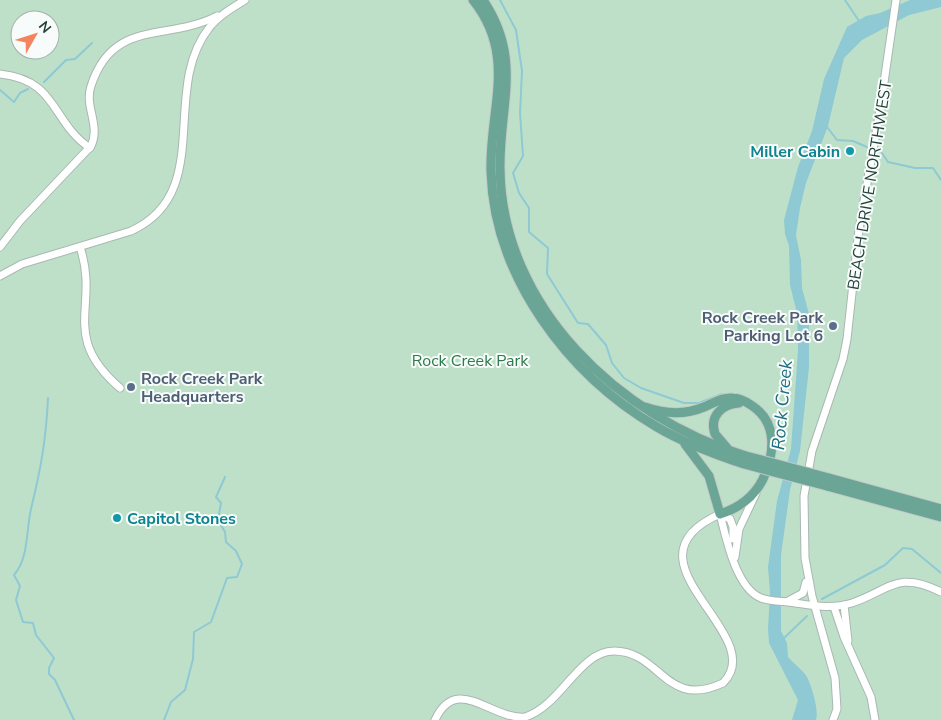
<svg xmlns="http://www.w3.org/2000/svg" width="941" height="720" font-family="'Nunito Sans',sans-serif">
  <rect width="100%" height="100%" fill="#e6efeb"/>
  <path fill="#bfe0c8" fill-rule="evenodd" d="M0 0H941V720H0ZM20 20H50V50H20Z"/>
  <path fill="#8ec9d4" d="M910 0H941V7L909 15 862 40 844 58 828 126 806 183 800 208 796 235 801 260 802 288 809 314V367L800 451 790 490 781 555V631L787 643 788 657C793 663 803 670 807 677 812 687 819 710 816 720H792L798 700 769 643 768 629 770 593 768 567 777 501 791 449 798 350 797 313 790 285 789 246 785 234 784 220 798 167 812 131 824 79 847 27 866 16 880 13Z"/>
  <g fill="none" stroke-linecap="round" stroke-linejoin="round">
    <g stroke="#8ec9d4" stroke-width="2">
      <path d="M500 0 516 30 522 71 520 113 523 156 513 173 519 193 529 208V232L548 248 547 274 578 323 588 324 606 345 612 363 624 378 641 388 684 403H699L722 394"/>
      <path d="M845 0 859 21"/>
      <path d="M44 82 66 60 75 59 92 43"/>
      <path d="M0 90 14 102 20 93 28 89"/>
      <path d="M827 127 837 140 853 141 867 147"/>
      <path d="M882 153 888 162 915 168H933L941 180"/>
      <path d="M48 398C46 440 41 468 31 509 26 530 29 558 14 575L20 586 16 600 23 622 33 623 36 635 54 658 49 668V674L55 680 74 720"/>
      <path d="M822 599 885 565 903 548 912 549 941 573"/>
      <path d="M784 638 807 616"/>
      <path d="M164 720 171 702 185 690 193 659 194 632 211 622 227 578 237 577 242 564 236 551 226 542 225 532 218 520 221 503 216 497 225 477"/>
    </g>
    <defs>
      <g id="minor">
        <path d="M0 74C58 80 51 122 90 148"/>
        <path d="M0 247 20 221 91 146C101 125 84 107 91 86 113 18 166 42 217 16"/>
        <path d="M80 247C100 307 59 335 120 388"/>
        <path d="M0 276 22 264 131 231C215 193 160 90 209 28 218 16 232 8 245 0"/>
        <path d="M720 514C726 538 736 588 761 598 771 602 784 601 795 603 815 606 832 609 852 603 890 590 897 570 941 592"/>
        <path d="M720 514 730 519 733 527V539"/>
        <path d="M735 557 739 529 756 493"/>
        <path d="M788 601 803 593 806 582"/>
        <path d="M844 605 848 641"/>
        <path d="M834 607 844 637 871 697 875 720"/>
        <path d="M435 720C457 673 491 720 525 717 561 706 579 651 614 651 661 651 665 710 723 683 772 634 614 561 720 514"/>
        <path d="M833 720 837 709 835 678 812 596 805 558 804 496 812 451 843 359 847 339 859 229 880 110 896 0"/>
      </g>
      <g id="major">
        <path d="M473 0C518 56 489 110 491 171 494 277 568 375 657 427 684 443 714 454 744 464"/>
        <path d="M483 0C523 59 499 105 500 168 501 307 620 418 746 456"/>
        <path d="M645 407C665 414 685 415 704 407 714 403 722 397 733 398 739 398 745 401 751 405 778 422 775 453 763 479 754 497 739 508 720 514L709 476 685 444"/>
        <path d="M727 448 715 434C709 416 722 404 739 403"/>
        <path d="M829 478 941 509"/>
        <path d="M827 486 941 517"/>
      </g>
    </defs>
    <use href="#minor" stroke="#a8b8b2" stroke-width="9"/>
    <use href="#major" stroke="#c2cac8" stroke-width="11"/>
    <use href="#minor" stroke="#fff" stroke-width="7"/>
    <use href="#major" stroke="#6aa596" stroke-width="9"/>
    <defs>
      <g id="major-bridge">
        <path d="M746 456 829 478"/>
        <path d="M744 464 827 486"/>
      </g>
    </defs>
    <use href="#major-bridge" stroke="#c2cac8" stroke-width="11" stroke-linecap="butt"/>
    <use href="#major-bridge" stroke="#6aa596" stroke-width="9"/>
  </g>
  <g fill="#0f9aa8" stroke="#f7fbf9" stroke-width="2">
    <circle cx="850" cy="151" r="5"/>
    <circle cx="117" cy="518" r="5"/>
  </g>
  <g fill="#5c6f8a" stroke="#f7fbf9" stroke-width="2">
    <circle cx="833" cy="326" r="5"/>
    <circle cx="131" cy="387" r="5"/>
  </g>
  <g text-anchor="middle" stroke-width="4" stroke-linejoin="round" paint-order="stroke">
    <g font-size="16" font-weight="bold" fill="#0d838f" stroke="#f7fbf9" text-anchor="end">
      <text x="840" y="157">Miller Cabin</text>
      <text x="127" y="524" text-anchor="start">Capitol Stones</text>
    </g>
    <g font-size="16" fill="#24423a" stroke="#f7fbf9">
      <text transform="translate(869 185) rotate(-81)" y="6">BEACH DRIVE NORTHWEST</text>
    </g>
    <g font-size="16" font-weight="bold" fill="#4e5e75" stroke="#f7fbf9" text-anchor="end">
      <text x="823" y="323">Rock Creek Park<tspan x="823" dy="18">Parking Lot 6</tspan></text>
      <text x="141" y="384" text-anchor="start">Rock Creek Park<tspan x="141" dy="18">Headquarters</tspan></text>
    </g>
    <g font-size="16" fill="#2d7a4b" stroke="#f7fbf9">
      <text x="470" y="366">Rock Creek Park</text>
    </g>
    <g font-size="18" font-style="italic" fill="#1c6f80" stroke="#f7fbf9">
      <text transform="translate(782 405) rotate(-85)" y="6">Rock Creek</text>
    </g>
  </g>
  <g transform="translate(35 35) rotate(51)"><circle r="24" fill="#f7fbf9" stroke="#a3b1ad"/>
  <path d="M0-4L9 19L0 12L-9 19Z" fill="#f4845f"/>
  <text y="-8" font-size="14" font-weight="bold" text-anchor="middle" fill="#24423a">N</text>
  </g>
</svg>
